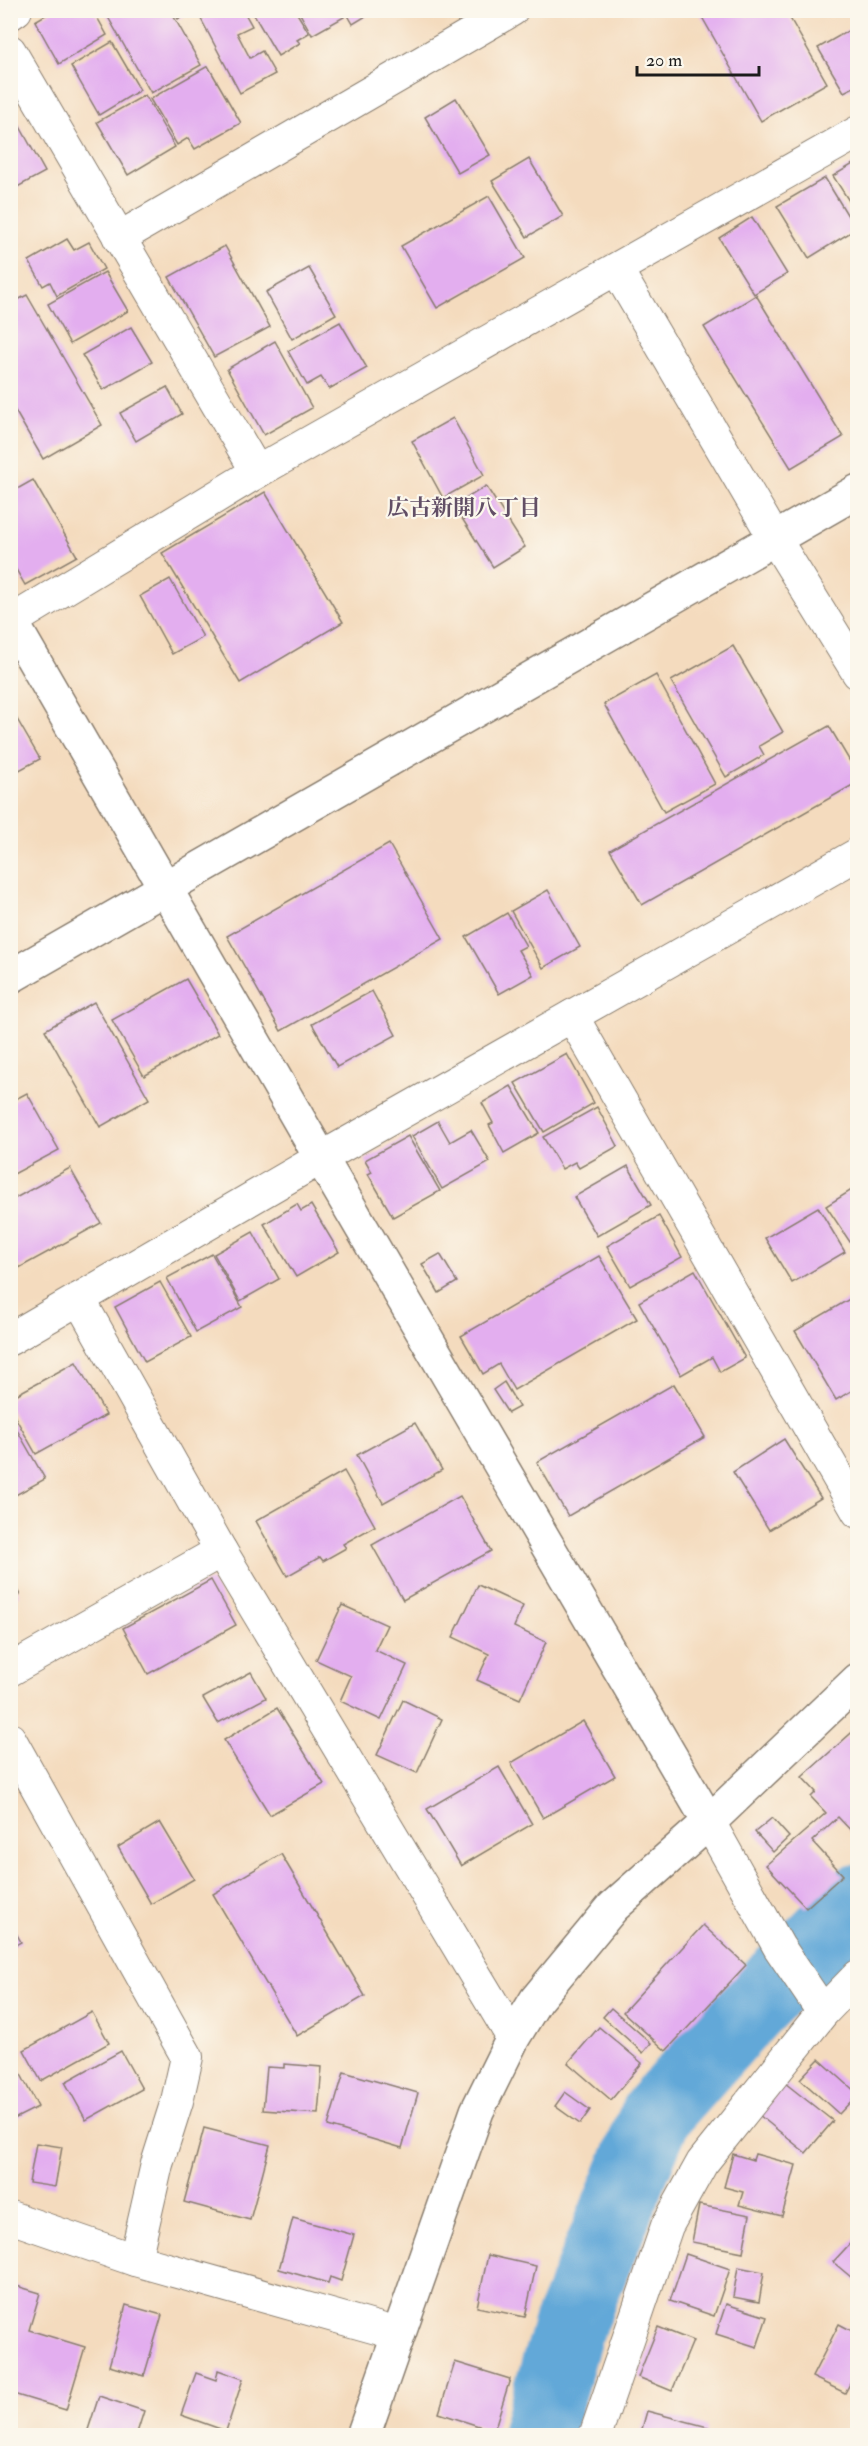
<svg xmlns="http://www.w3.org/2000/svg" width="868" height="2446" font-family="'IM FELL Double Pica','Noto Serif JP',serif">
  <rect width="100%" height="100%" fill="#fbf7ec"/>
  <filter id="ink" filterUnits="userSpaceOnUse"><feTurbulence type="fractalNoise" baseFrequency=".0167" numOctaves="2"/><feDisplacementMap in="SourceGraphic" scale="12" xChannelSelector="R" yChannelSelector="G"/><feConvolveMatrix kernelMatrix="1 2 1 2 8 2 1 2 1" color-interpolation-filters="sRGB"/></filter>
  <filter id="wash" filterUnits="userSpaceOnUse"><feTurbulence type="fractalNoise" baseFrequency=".008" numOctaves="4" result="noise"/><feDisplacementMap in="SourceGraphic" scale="24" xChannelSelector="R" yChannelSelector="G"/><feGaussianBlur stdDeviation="1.35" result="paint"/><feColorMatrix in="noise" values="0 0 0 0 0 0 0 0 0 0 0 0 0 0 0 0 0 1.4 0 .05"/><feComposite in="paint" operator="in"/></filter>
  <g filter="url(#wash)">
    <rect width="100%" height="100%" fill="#f4dbbe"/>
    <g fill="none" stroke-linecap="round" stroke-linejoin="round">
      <path stroke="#62a8d8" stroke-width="72" d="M537 2436 568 2328 656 2114 748 2011 858 1900"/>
    </g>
    <g id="blocks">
      <g fill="#e3aeef">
        <path d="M54 10H93L107 35 59 64 35 21Z"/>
        <path d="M104 10H170L201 65 151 93Z"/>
        <path d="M173 10H194L178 19Z"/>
        <path d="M216 10H243L252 26 237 33 250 58 262 51 275 74 240 93 201 19Z"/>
        <path d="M251 10H295L309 33 297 40 300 43 278 56Z"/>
        <path d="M298 10H340L344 17 312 35Z"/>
        <path d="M345 10H376L353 24Z"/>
        <path d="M698 10H743L747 17 758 10H776L780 17 787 13 827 83 761 121Z"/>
        <path d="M858 25V85L844 92 818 48Z"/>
        <path d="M112 42 140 90 99 115 71 66Z"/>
        <path d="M208 66 241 123 195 149 188 138 177 145 150 99Z"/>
        <path d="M145 95 175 147 128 175 97 122Z"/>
        <path d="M456 98 490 155 458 173 425 117Z"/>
        <path d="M18 123 45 172 10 191V127Z"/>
        <path d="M529 159 563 216 527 237 492 181Z"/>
        <path d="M858 161V215L833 176Z"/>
        <path d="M825 178 856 229 809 258 777 206Z"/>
        <path d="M489 196 525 258 437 308 401 246Z"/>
        <path d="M752 217 787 274 754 294 719 238Z"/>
        <path d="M67 239 74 250 89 242 104 269 57 296 50 282 43 286 29 261Z"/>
        <path d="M225 246 270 327 214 357 169 277Z"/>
        <path d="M309 268 336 314 292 339 266 292Z"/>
        <path d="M105 272 128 311 70 344 48 304Z"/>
        <path d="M27 295 102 425 43 459 10 402V304Z"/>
        <path d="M756 295 843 437 791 468 704 327Z"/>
        <path d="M340 322 367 368 329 389 321 377 307 385 288 351Z"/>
        <path d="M131 327 152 362 103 390 82 355Z"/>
        <path d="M275 341 312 408 264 435 227 369Z"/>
        <path d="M167 387 182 414 136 441 120 413Z"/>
        <path d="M453 418 484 475 443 498 412 441Z"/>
        <path d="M33 480 77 556 25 585 10 559V493Z"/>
        <path d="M486 486 525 547 493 567 454 506Z"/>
        <path d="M265 492 343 622 240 683 162 553Z"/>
        <path d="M170 579 203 637 172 654 140 596Z"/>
        <path d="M733 646 783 732 759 746 764 755 726 777 671 681Z"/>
        <path d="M656 675 715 784 664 812 604 704Z"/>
        <path d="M10 707 40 759 10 775Z"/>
        <path d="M829 726 858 775V782L642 905 610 850Z"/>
        <path d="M389 844 443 939 281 1031 227 936Z"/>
        <path d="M548 890 580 947 543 968 511 911Z"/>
        <path d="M507 913 526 946 518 950 533 975 499 994 466 937Z"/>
        <path d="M186 979 218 1034 144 1076 112 1020Z"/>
        <path d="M372 991 396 1035 337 1067 312 1024Z"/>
        <path d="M94 1002 149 1099 100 1127 45 1030Z"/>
        <path d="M567 1054 594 1103 544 1132 515 1083Z"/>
        <path d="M511 1086 539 1133 504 1153 489 1125 493 1123 482 1103Z"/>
        <path d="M27 1093 59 1150 10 1176V1102Z"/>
        <path d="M597 1107 618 1146 579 1168 575 1162 562 1169 543 1137Z"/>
        <path d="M438 1121 450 1142 471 1130 490 1162 442 1189 412 1136Z"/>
        <path d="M408 1136 440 1191 393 1217 368 1174 372 1172 365 1160Z"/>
        <path d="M628 1166 651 1205 597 1236 574 1197Z"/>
        <path d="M70 1168 101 1223 19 1268 10 1253V1201Z"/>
        <path d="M858 1186V1254L826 1206Z"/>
        <path d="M297 1204 301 1211 311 1205 339 1252 296 1277 264 1224Z"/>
        <path d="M818 1207 845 1252 792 1283 765 1238Z"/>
        <path d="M659 1216 682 1257 630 1286 607 1246Z"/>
        <path d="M253 1232 279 1279 240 1301 214 1254Z"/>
        <path d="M212 1254 242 1307 196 1332 167 1278Z"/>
        <path d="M440 1254 457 1282 439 1293 422 1264Z"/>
        <path d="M599 1256 637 1319 514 1390 499 1364 483 1374 461 1336Z"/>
        <path d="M695 1270 745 1358 720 1372 712 1357 681 1375 639 1302Z"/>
        <path d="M160 1282 191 1337 145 1362 115 1307Z"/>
        <path d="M858 1294V1387L836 1400 795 1331Z"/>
        <path d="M76 1362 106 1415 36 1454 10 1408V1398Z"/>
        <path d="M504 1382 519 1407 508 1413 493 1390Z"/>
        <path d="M674 1384 705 1437 568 1516 537 1462Z"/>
        <path d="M13 1423 45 1479 10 1498V1424Z"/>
        <path d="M415 1423 442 1470 383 1503 357 1455Z"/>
        <path d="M784 1439 821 1498 769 1530 733 1472Z"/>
        <path d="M344 1471 375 1526 343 1544 346 1548 323 1561 320 1557 287 1576 256 1521Z"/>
        <path d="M460 1496 491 1551 403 1600 372 1545Z"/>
        <path d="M10 1578 20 1595 10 1600Z"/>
        <path d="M211 1580 236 1625 148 1674 123 1628Z"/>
        <path d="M478 1585 523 1606 514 1627 546 1642 520 1699 477 1680 489 1654 453 1637Z"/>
        <path d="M342 1605 387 1625 375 1650 407 1665 381 1720 340 1701 351 1676 316 1660Z"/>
        <path d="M251 1672 266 1698 218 1723 203 1698Z"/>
        <path d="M403 1700 442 1719 417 1773 377 1755Z"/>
        <path d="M277 1708 324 1784 270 1815 224 1740Z"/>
        <path d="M583 1721 615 1776 543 1818 511 1763Z"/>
        <path d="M858 1727V1838L838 1817 812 1841 843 1875 806 1908 766 1865 826 1813 811 1797 816 1792 802 1777Z"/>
        <path d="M499 1767 532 1824 461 1866 427 1809Z"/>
        <path d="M772 1818 789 1837 773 1852 755 1832Z"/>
        <path d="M160 1822 194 1879 151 1904 118 1847Z"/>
        <path d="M281 1854 365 1996 297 2036 213 1894Z"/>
        <path d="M10 1922 21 1942 10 1948Z"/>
        <path d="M703 1925 746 1965 666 2051 623 2012Z"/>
        <path d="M611 2008 651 2043 643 2053 603 2017Z"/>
        <path d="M92 2012 109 2043 41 2081 24 2050Z"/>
        <path d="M599 2027 642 2063 611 2100 568 2063Z"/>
        <path d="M121 2051 142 2089 86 2120 65 2082Z"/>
        <path d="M819 2059 858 2094 839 2114 800 2079Z"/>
        <path d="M284 2064 322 2067 318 2114 263 2110 267 2067 284 2068Z"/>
        <path d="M16 2065 38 2107 10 2121V2067Z"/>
        <path d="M344 2072 418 2093 402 2148 328 2126Z"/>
        <path d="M785 2083 833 2121 806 2153 759 2115Z"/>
        <path d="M565 2092 590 2110 580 2124 555 2106Z"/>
        <path d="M204 2128 270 2145 250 2220 184 2202Z"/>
        <path d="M36 2143 62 2147 55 2187 29 2183Z"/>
        <path d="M733 2154 753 2160 755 2154 796 2165 782 2216 739 2205 743 2192 724 2187Z"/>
        <path d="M699 2205 750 2215 743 2252 692 2242Z"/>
        <path d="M293 2218 354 2235 341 2281 330 2277 328 2283 279 2269Z"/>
        <path d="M858 2235V2283L833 2262Z"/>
        <path d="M686 2254 730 2269 714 2316 670 2301Z"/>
        <path d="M488 2255 536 2266 525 2317 477 2307Z"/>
        <path d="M738 2267 764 2272 759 2302 733 2297Z"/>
        <path d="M10 2284 40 2293 29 2330 85 2347 66 2410 10 2393Z"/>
        <path d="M726 2304 767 2317 757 2347 716 2334Z"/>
        <path d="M126 2305 162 2315 144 2376 109 2366Z"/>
        <path d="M839 2324 858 2334V2369L845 2393 812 2377Z"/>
        <path d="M658 2327 693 2341 672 2391 638 2377Z"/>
        <path d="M455 2362 510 2379 494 2431 439 2413Z"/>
        <path d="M218 2370 243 2379 226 2431 181 2415 196 2373 216 2380Z"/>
        <path d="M99 2396 144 2411 136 2436H86Z"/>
        <path d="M647 2411 708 2427 706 2436H640Z"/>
      </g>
    </g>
  </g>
  <g filter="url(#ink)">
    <use href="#blocks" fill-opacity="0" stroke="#887c6d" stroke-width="1.5"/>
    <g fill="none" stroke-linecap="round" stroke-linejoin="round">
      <defs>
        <g id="minor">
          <path d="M10 14 16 10"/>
          <path d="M10 51 257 472"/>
          <path d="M119 238 512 10"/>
          <path d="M617 270 775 539 858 673"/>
          <path d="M10 622 257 472 858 132"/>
          <path d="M572 1016 858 1512"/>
          <path d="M79 1299 221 1551 513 2038"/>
          <path d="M10 1339 321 1158 858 854"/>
          <path d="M10 1670 221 1551"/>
          <path d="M10 1739 187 2057 177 2101 157 2164 135 2260"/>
          <path d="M709 1822 779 1947 823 2012"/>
          <path d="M10 2217 135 2260 398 2334"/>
          <path d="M595 2436 667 2226 702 2163 823 2012 858 1976"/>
        </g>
        <g id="tertiary">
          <path d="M10 619 321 1158 709 1822"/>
          <path d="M10 977 858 491"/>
          <path d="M363 2436 477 2111 513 2038 536 2000 613 1907 709 1822 858 1680"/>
        </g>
      </defs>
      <use href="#minor" stroke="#887c6d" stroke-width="34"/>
      <use href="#tertiary" stroke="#887c6d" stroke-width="36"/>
      <use href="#minor" stroke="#fff" stroke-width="32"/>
      <use href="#tertiary" stroke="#fff" stroke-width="33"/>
    </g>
  </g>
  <g text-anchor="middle" stroke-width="4.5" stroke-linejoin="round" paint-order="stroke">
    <g font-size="22" font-weight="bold" fill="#624f66" stroke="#fbf7ec">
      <text x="464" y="515">広古新開八丁目</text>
    </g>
  </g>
  <rect width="868" height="2446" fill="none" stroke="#fbf7ec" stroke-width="36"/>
  <path d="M637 66v9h122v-9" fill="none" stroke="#1c1c1c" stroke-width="3"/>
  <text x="646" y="66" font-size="18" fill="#1c1c1c" stroke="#fbf7ec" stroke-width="4.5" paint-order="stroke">20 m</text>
</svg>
